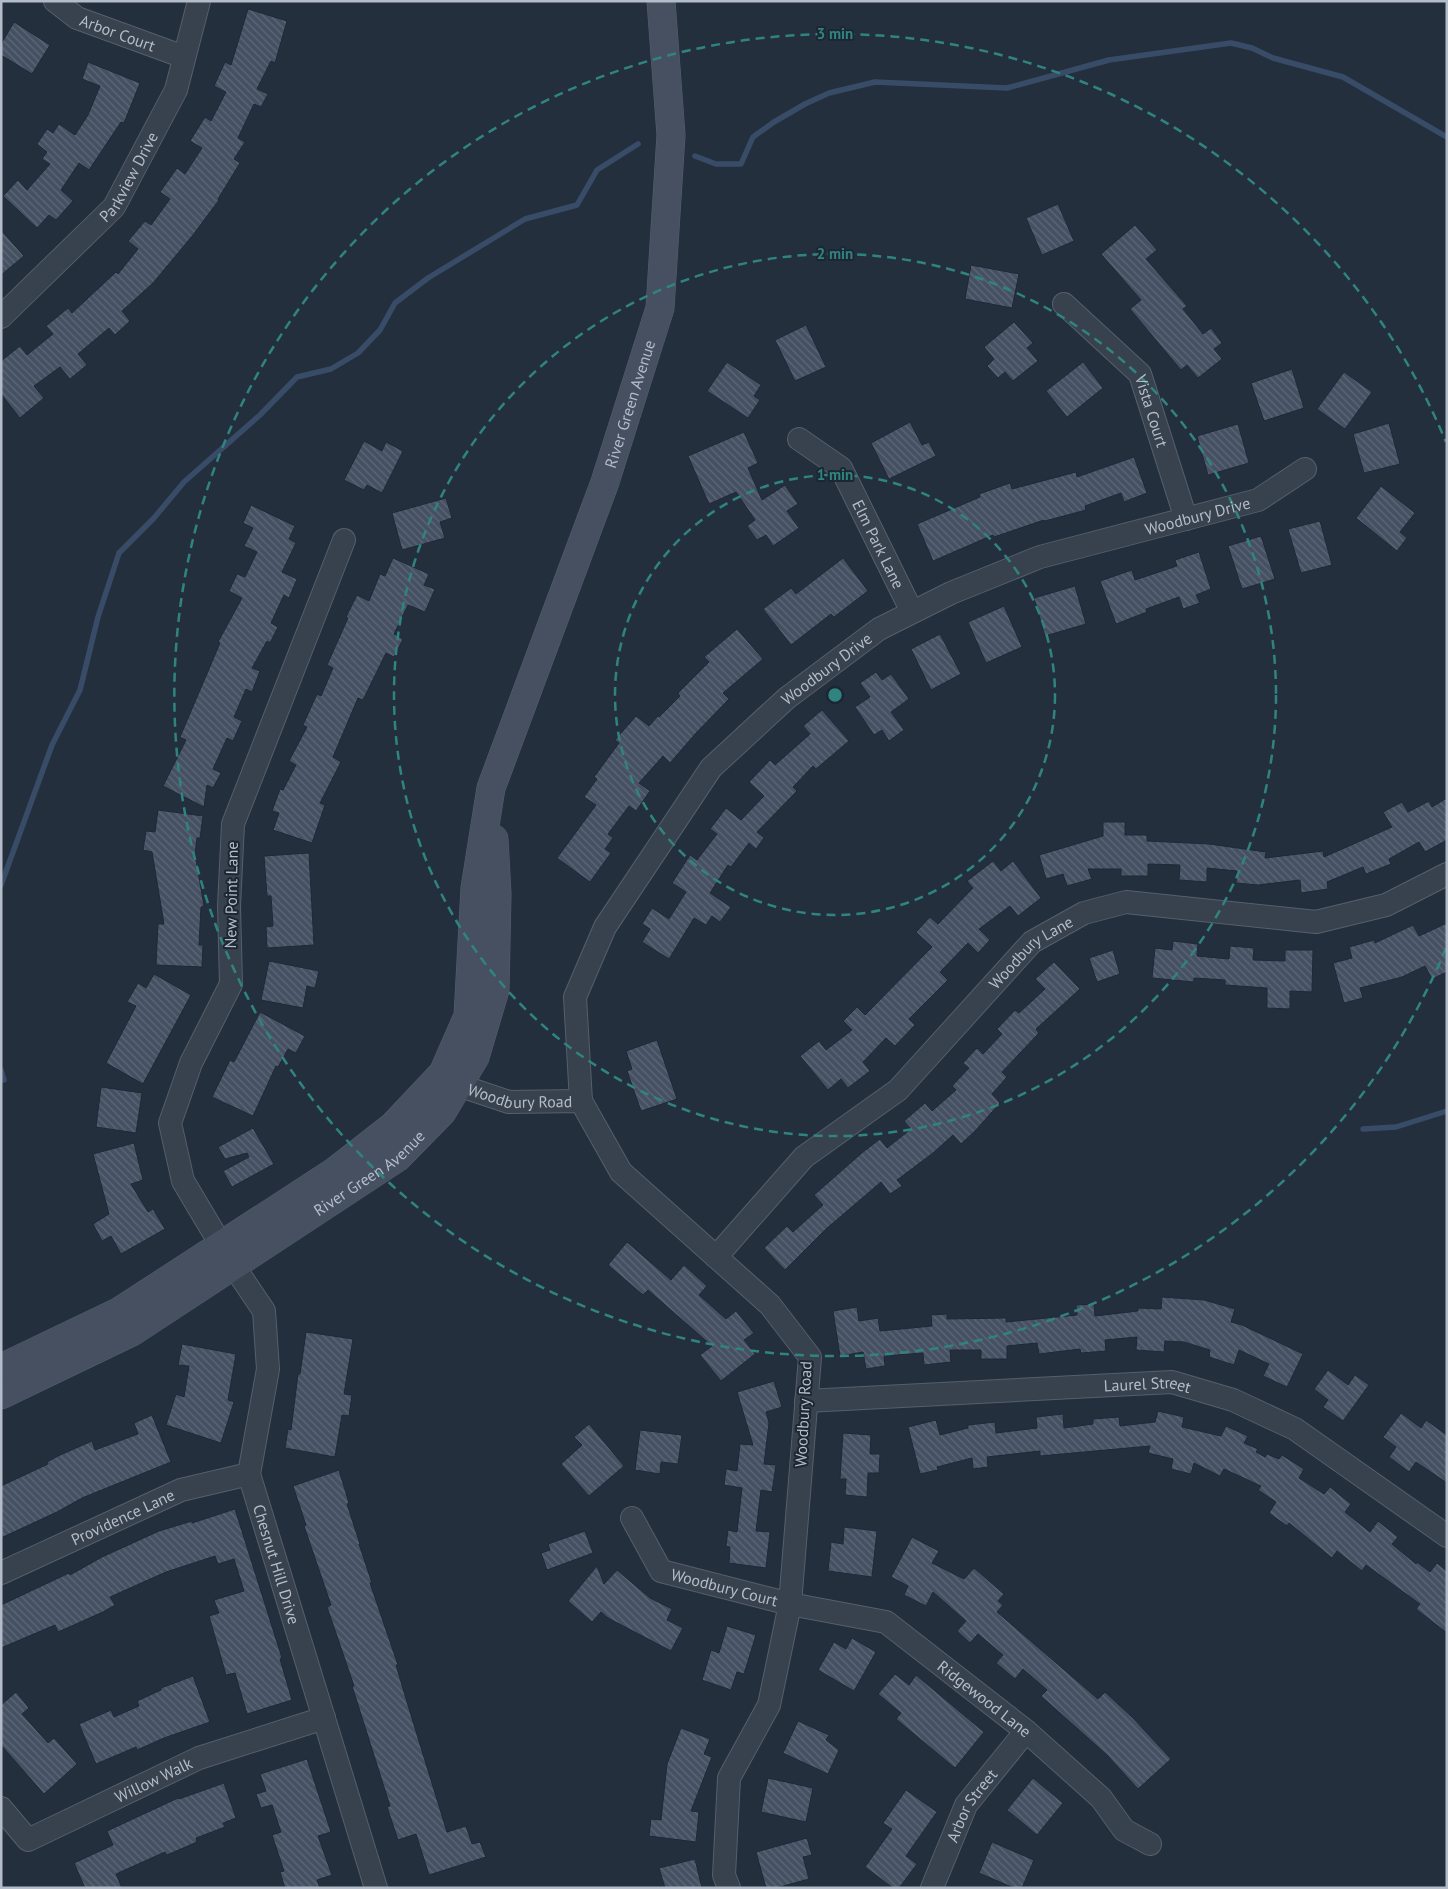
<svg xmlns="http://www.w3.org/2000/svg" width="1448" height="1889" font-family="'PT Sans',sans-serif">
  <defs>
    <pattern id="building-back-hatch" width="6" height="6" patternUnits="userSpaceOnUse" patternTransform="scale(1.25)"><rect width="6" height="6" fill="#455162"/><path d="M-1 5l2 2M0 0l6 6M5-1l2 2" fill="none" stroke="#5d6877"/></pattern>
  </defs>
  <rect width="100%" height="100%" fill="#242f3e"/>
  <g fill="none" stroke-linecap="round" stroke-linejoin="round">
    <g stroke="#394c67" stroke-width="5.5">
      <path d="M695 156 716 164H741L753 137 774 122 805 104 829 93 875 82 1007 88 1109 60 1231 43 1252 48 1273 58 1343 77 1447 137"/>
      <path d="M1 885 52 745 80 690 98 617 119 553 154 518 184 482 260 415 297 377 331 369 358 353 380 330 395 303 428 278 525 219 577 205 597 170 638 144"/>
      <path d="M1 1070 4 1080"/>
      <path d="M1363 1129 1396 1127 1447 1111"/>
    </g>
  </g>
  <g fill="url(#building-back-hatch)" stroke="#1f2835">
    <path d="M248 9 287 21 275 63 271 61 257 89 268 94 261 107 254 104 238 138 245 142 234 159 240 163 218 199 219 200 193 235 153 283 122 311 130 321 115 335 109 328 78 354 87 365 70 379 60 367 34 386 44 398 20 418 1 394V361L20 346 27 355 53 334 46 326 68 308 72 313 116 272 118 274 138 249 128 241 145 221 151 225 170 199 160 192 177 168 185 174 202 148 190 141 205 117 211 121 226 92 214 86 225 62 231 65Z"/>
    <path d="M14 22 50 45 32 74 1 55V44Z"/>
    <path d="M88 62 140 83 124 123 121 122 89 170 79 163 61 190 73 201 56 220 49 215 37 228 3 196 18 180 27 190 50 164 42 159 47 152 37 144 47 129 53 133 59 124 75 135 88 115 100 86 82 79Z"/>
    <path d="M1058 204 1074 241 1042 255 1026 218Z"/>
    <path d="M1135 225 1157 250 1146 259 1187 306 1183 309 1203 334 1211 328 1222 343 1214 349 1222 359 1198 378 1187 365 1181 370 1130 309 1141 300 1101 254Z"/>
    <path d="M1 230 24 256 1 275Z"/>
    <path d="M971 265 1019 274 1012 308 965 299Z"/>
    <path d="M1014 322 1033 343 1027 348 1038 361 1013 381 1005 372 998 378 987 366 994 359 984 347Z"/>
    <path d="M806 325 826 367 795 381 775 340Z"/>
    <path d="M727 362 761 385 754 396 760 400 748 418 707 391Z"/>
    <path d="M1083 362 1103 388 1067 417 1046 391Z"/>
    <path d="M1292 369 1304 408 1264 421 1251 383Z"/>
    <path d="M1344 372 1372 392 1345 429 1317 409Z"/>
    <path d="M910 422 922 445 929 442 936 456 889 479 871 443Z"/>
    <path d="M1389 423 1400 464 1364 473 1353 434Z"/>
    <path d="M1238 424 1249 463 1208 475 1197 436Z"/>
    <path d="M744 432 758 463 748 468 762 500 785 485 798 504 787 511 799 528 773 546 766 535 757 540 747 526 755 520 736 492 709 504 688 456Z"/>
    <path d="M364 441 382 451 386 442 403 451 382 493 367 485 364 490 344 480Z"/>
    <path d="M1134 457 1147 493 1124 502 1121 493 1085 506 1086 510 1045 521 1044 520 994 537 993 535 933 561 917 524 980 497 979 494 1010 483 1012 489 1076 472 1077 477Z"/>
    <path d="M1381 486 1415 513 1400 532 1407 538 1397 551 1356 518Z"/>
    <path d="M446 498 452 518 440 522 445 538 402 550 392 513Z"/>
    <path d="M251 505 295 526 289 539 296 543 282 572 297 579 289 598 284 595 271 623 278 627 270 643 267 641 252 668 260 671 252 692 246 689 234 717 242 721 233 741 227 738 213 769 221 773 213 788 207 785 204 807 163 786 186 740 180 737 220 643 218 642 242 598 229 591 237 574 245 577 257 552 244 546 253 528 243 523Z"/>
    <path d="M1320 521 1332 565 1301 573 1288 529Z"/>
    <path d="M1261 536 1275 579 1242 589 1228 546Z"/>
    <path d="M1199 552 1211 589 1196 595 1200 603 1183 609 1179 597 1146 609 1147 612 1116 624 1100 581 1132 570 1135 580 1177 566 1175 560Z"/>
    <path d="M393 558 429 574 424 585 435 589 425 612 408 605 394 634 403 639 394 657 386 653 363 700 358 698 333 757 341 762 320 803 325 805 312 843 273 830 279 813 272 811 280 789 283 790 296 765 289 761 307 727 303 725 317 694 321 696 333 668 327 665 348 618 346 617 357 595 369 601 380 574 385 576Z"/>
    <path d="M843 558 868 591 834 617 831 614 791 645 763 609 791 588 796 594Z"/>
    <path d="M1075 586 1086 624 1045 636 1034 598Z"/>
    <path d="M1004 606 1022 647 986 663 968 622Z"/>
    <path d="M737 629 763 659 723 693 729 699 696 733 670 763 663 756 639 783 650 791 636 811 629 806 608 834 613 838 605 849 611 853 590 882 557 858 596 805 584 797 597 779 594 777 619 743 615 740 636 716 649 726 658 716 659 717 680 696 678 693 709 662 704 657Z"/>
    <path d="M940 634 961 674 931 690 911 649Z"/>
    <path d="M876 672 882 680 891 674 909 699 891 712 904 730 889 741 882 730 874 735 855 707 870 697 860 683Z"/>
    <path d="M822 710 849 741 816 769 813 766 793 787 797 791 757 832 764 838 756 849 749 843 731 867 728 865 710 893 731 907 720 922 712 916 706 925 694 918 669 959 642 942 650 929 642 924 652 908 669 919 686 892 672 883 690 855 697 860 717 834 710 829 726 808 741 820 764 796 749 782 770 760 775 765 810 734 803 726Z"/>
    <path d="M1447 798V840L1425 852 1419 842 1389 859 1391 864 1366 874 1363 867 1327 882 1328 889 1301 893 1300 880 1258 885 1236 883 1237 871 1207 868V882L1179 880 1180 865 1148 864V876H1121V869H1088L1092 879 1067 886 1063 874 1046 879 1039 855 1103 836V822H1125V835H1147V841L1209 844 1266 852 1265 858 1323 851 1324 857 1392 827 1383 812 1402 802 1408 812 1429 801 1432 807Z"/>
    <path d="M158 810 203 816 200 838H197L195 854 204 906 201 907 199 945H203L202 967 156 965 158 924H164L152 852 143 850 146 831 155 832Z"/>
    <path d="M309 853 314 945 267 948 266 927 273 926 271 896H267L264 856Z"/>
    <path d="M993 861 1001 871 1013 861 1041 898 1018 916 1010 906 979 929 990 940 978 953 968 943 940 972 948 980 909 1019 915 1025 895 1046 886 1038 863 1062 870 1071 848 1088 841 1079 828 1090 800 1056 819 1041 826 1050 852 1030 843 1021 857 1007 865 1015 932 947 916 932 930 917 938 924 973 888 967 881Z"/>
    <path d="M1447 923V972L1432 979 1425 966 1402 977 1360 988 1363 998 1344 1003 1333 963 1352 958 1349 947 1374 940 1375 943 1413 925 1419 936Z"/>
    <path d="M1173 941 1198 944 1197 956 1229 959 1230 946 1254 948 1253 960 1285 961V950H1313L1312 992 1290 991V1009L1267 1008V988L1225 985V980L1194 978V982L1152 978 1155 948 1172 950Z"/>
    <path d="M1113 950 1120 974 1097 982 1089 958Z"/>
    <path d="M269 961 319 971 315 988 307 986 303 1008 261 1000Z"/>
    <path d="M1054 962 1080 989 1036 1029 1039 1033 1002 1072 1007 1077 992 1094 1000 1103 975 1131 961 1144 953 1135 933 1153 897 1180 902 1186 890 1194 881 1182 826 1229 785 1270 764 1248 787 1226 793 1232 823 1205 814 1195 863 1152 880 1139 887 1148 911 1129 904 1121 925 1103 932 1111 956 1090 952 1086 969 1068 963 1063 977 1048 983 1054 1002 1034 997 1029 1015 1010 1019 1013 1045 989 1035 979Z"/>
    <path d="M154 974 191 995 143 1084 106 1063 136 1006 127 1002 138 983 146 988Z"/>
    <path d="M260 1012 305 1036 296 1053 288 1049 278 1067 276 1066 253 1116 212 1097 230 1060 234 1062Z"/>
    <path d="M657 1040 677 1099 641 1111 627 1071 632 1069 626 1051Z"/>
    <path d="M101 1087 142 1093 136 1133 96 1127Z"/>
    <path d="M253 1128 274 1164 232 1187 223 1171 249 1157 247 1153 225 1159 218 1147Z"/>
    <path d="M134 1143 143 1180 131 1184 148 1212 153 1209 165 1229 121 1254 111 1236 102 1241 93 1224 109 1214 93 1154Z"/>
    <path d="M627 1242 671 1280 684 1265 707 1286 699 1295 726 1319 736 1311 754 1333 744 1340 755 1354 721 1381 700 1355 712 1346 648 1290 643 1295 608 1265Z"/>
    <path d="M1162 1297 1204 1300 1235 1309 1231 1322 1242 1325 1303 1354 1287 1387 1263 1376 1269 1364 1239 1350 1234 1365 1209 1357 1210 1350 1184 1342 1165 1341 1164 1352 1136 1350 1137 1337 1105 1340 1106 1351 1081 1353 1080 1349 1039 1354 1037 1343 1007 1346V1359H981V1350H950L951 1362 924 1365 923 1353 884 1356 885 1366 866 1369 863 1352 840 1356 833 1311 857 1307 859 1321 878 1318 880 1331 932 1326 931 1315 947 1314V1319L1006 1318V1322L1077 1315 1076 1305 1094 1304 1095 1316 1138 1311V1308L1161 1309Z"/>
    <path d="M306 1332 353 1339 344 1394 352 1395 349 1416 342 1415 335 1457 285 1448 288 1429 291 1430 298 1374H300Z"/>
    <path d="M182 1344 236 1354 228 1400 234 1402 221 1443 166 1425 176 1394 184 1397 189 1366 178 1365Z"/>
    <path d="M1328 1370 1348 1385 1355 1375 1369 1385 1343 1421 1323 1407 1328 1400 1314 1389Z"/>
    <path d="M774 1381 782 1407 766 1412 769 1423 764 1464 776 1465 772 1492 761 1490 756 1531 770 1532 766 1568 729 1563 730 1547 726 1546 728 1530 737 1532 742 1488 724 1485 726 1469 737 1471 740 1444 753 1445 737 1392Z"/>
    <path d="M1158 1411 1184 1417 1182 1427 1221 1436 1226 1426 1248 1436 1244 1443 1258 1449 1256 1452 1265 1457 1267 1454 1279 1459 1282 1455 1304 1469 1299 1478 1324 1494 1330 1487 1351 1504 1345 1512 1370 1532 1378 1521 1398 1537 1392 1544 1416 1564 1417 1562 1430 1572 1437 1563 1447 1571V1633L1416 1609 1420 1604 1366 1565 1362 1571 1337 1551 1332 1558 1289 1523 1287 1526 1269 1513 1276 1502 1258 1490 1261 1486 1224 1469 1220 1476 1194 1463 1191 1474 1171 1469 1173 1459 1148 1453 1150 1446 1040 1456V1451L987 1457 988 1467 973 1469 972 1458 937 1467 938 1470 920 1474 908 1427 936 1420 940 1435 968 1428V1425L995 1422 996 1433 1037 1428 1036 1417 1063 1414 1064 1428 1093 1424V1419L1119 1417 1120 1426 1155 1422Z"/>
    <path d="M1401 1413 1421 1428 1426 1420 1447 1435V1483L1416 1462 1409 1472 1389 1457 1396 1447 1383 1437Z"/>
    <path d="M152 1415 171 1462 82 1498 57 1512 1 1538V1486L48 1464 47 1462 58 1456 92 1441 95 1450 138 1434 134 1423Z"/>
    <path d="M589 1424 624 1466 589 1496 561 1464 582 1445 574 1437Z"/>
    <path d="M640 1430 682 1435 678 1464 661 1462 660 1474 635 1470Z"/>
    <path d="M843 1433 871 1435 870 1454H880L879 1473H868L867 1497 845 1495 846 1479H840Z"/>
    <path d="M339 1470 349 1503 347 1504 360 1544H359L372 1583H370L398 1665H396L407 1702 447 1832 466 1826 472 1844 480 1842 486 1857 429 1875 416 1834 398 1840 387 1807 390 1806 352 1686H354L327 1607 331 1605 304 1526 306 1525 293 1486Z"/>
    <path d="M235 1509 282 1658 280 1659 292 1700 247 1714 235 1673 226 1675 209 1616 219 1613 214 1600 244 1591 234 1559 218 1564 215 1556 166 1572 110 1597 115 1605 103 1612 58 1632 55 1625 1 1648V1605L69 1573 70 1575 102 1557 159 1531 192 1521V1523Z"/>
    <path d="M844 1527 877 1531 872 1577 828 1571 831 1542 843 1544Z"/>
    <path d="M585 1531 593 1553 547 1570 541 1553 550 1550 548 1544Z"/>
    <path d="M912 1537 939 1551 932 1563 964 1579 974 1568 1004 1594 998 1601 1003 1605 997 1612 1098 1699 1105 1692 1133 1718 1171 1759 1138 1789 1107 1755 1041 1696 1047 1690 1023 1669 1015 1679 996 1663 1003 1655 978 1634 970 1643 957 1631 966 1621 933 1592 926 1606 904 1595 908 1586 891 1577Z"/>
    <path d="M597 1566 604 1584 617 1570 650 1598 672 1609 667 1620 683 1628 671 1651 608 1618 601 1612 592 1622 568 1601Z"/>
    <path d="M727 1626 756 1635 744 1674 737 1672 731 1690 702 1680 711 1650 719 1653Z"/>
    <path d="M852 1638 876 1652 854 1691 818 1670 834 1642 846 1649Z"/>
    <path d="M895 1674 909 1685 916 1675 984 1732 955 1768 896 1719 901 1713 878 1694Z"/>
    <path d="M193 1676 210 1722 164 1738 137 1750 136 1747 96 1764 79 1724 111 1710 114 1717 139 1706 137 1701 161 1690V1688Z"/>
    <path d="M16 1692 29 1708 22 1714 48 1743 54 1738 77 1764 44 1794 1 1745V1705Z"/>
    <path d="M798 1721 829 1735 826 1740 839 1750 828 1774 783 1753Z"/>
    <path d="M681 1728 710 1739 704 1754 712 1757 691 1811 699 1812 696 1842 649 1836 651 1819 661 1820 667 1764Z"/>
    <path d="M307 1759 331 1832 318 1836 332 1875 317 1880 320 1888H285L280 1872 284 1871 272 1835 281 1832 272 1805 261 1808 256 1794 266 1791 260 1774Z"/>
    <path d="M768 1778 813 1788 806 1822 761 1812Z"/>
    <path d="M1033 1778 1063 1803 1037 1835 1007 1810Z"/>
    <path d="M224 1783 236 1818 223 1823 225 1827 196 1838 197 1842 167 1855 165 1852 116 1874 122 1888H85L74 1863 113 1845 107 1831 178 1798 179 1799Z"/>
    <path d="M906 1790 937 1812 906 1856 917 1864 899 1888H893L865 1867 892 1829 883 1823Z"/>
    <path d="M807 1838 812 1855 803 1857 809 1879 776 1888H766L756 1852Z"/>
    <path d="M992 1842 1034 1860 1022 1888H1014L979 1873Z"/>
    <path d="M695 1859 702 1888H665L659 1868Z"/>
  </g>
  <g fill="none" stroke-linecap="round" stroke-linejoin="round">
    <defs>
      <g id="street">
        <path id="s1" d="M55 1 77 18 184 57"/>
        <path id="s2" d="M1064 304 1140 374 1186 519"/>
        <path id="s3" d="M1 317 114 207 176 90 199 1"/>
        <path id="s4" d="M799 439 841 468 912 612"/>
        <path id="s5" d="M344 540 233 824 229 906 231 984 191 1063 170 1123 183 1181 233 1265 264 1311 268 1369 249 1474 376 1888"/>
        <path id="s6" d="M446 1076 458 1085 509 1102 581 1101 621 1172 770 1305 810 1357 790 1604 769 1705 729 1778 724 1875 729 1888"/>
        <path id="s7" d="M581 1101 575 997 605 927 711 768 787 698 879 629 951 593 1040 557 1258 500 1305 469"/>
        <path id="s8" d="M716 1257 804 1157 898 1090 1032 942 1084 913 1126 902 1316 922 1386 905 1447 874"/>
        <path id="s9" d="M806 1401 1172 1382 1233 1400 1295 1429 1447 1536"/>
        <path id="s10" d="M632 1518 661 1571 790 1604 886 1622 1026 1731 1101 1798 1124 1830 1150 1844"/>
        <path id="s11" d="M1 1573 181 1490 249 1474"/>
        <path id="s12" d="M1 1808 28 1840 199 1758 324 1718"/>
        <path id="s13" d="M932 1888 966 1805 1026 1731"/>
      </g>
      <g id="secondary">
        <path id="s14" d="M1 1368 120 1311 334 1172 393 1126 443 1073 468 1016 475 888 491 788 605 482 660 308 671 135 661 1"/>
        <path id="s15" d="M1 1395 132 1332 397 1158 442 1112 475 1057 495 990 497 894 494 839"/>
      </g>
    </defs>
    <use href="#street" stroke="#565f6c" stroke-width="24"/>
    <use href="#secondary" stroke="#565f6c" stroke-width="29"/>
    <use href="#street" stroke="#38414e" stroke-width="22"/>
    <use href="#secondary" stroke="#465061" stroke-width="28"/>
  </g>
  <g fill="none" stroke="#308480" stroke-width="2.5" stroke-dasharray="9 6">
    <circle cx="835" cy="695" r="220"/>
    <circle cx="835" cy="695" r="441"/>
    <path d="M1446 948A661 661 0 1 1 1446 442"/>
  </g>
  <g text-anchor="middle" stroke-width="4" stroke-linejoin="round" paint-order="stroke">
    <g font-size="16" fill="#b4bcc9" stroke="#1d2633">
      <text dy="6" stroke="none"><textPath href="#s1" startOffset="71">Arbor Court</textPath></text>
      <text dy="6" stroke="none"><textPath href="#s3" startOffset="191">Parkview Drive</textPath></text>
      <text dy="6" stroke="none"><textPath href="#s14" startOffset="1235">River Green Avenue</textPath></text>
      <text dy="6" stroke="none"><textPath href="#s2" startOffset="142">Vista Court</textPath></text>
      <text dy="6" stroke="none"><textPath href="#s7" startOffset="929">Woodbury Drive</textPath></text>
      <text dy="6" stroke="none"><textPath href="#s4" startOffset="136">Elm Park Lane</textPath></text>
      <text dy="6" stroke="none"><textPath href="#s7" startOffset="524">Woodbury Drive</textPath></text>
      <text transform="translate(231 895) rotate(-89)" y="6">New Point Lane</text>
      <text dy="6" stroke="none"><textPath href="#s8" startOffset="441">Woodbury Lane</textPath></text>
      <text dy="6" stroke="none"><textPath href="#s6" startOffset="79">Woodbury Road</textPath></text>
      <text dy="6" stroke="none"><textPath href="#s15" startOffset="431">River Green Avenue</textPath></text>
      <text dy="6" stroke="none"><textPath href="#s9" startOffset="342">Laurel Street</textPath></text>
      <text transform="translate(803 1414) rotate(-87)" y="6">Woodbury Road</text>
      <text dy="6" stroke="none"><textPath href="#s11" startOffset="134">Providence Lane</textPath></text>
      <text dy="6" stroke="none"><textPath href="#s5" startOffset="1089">Chesnut Hill Drive</textPath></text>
      <text dy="6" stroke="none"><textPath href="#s10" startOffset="126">Woodbury Court</textPath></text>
      <text dy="6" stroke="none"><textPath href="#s10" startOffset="416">Ridgewood Lane</textPath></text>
      <text dy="6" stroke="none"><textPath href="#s12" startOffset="181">Willow Walk</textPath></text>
      <text dy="6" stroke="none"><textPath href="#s13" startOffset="92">Arbor Street</textPath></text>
    </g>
  </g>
  <circle cx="835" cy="695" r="8" fill="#308480" stroke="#1d2633" stroke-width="2.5"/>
  <g font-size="15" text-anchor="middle" font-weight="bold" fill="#308480" stroke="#1d2633" stroke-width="4" stroke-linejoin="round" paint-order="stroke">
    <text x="835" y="39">3 min</text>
    <text x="835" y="259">2 min</text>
    <text x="835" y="480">1 min</text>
  </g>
  <rect width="1448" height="1889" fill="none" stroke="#b4bcc9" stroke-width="5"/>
</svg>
